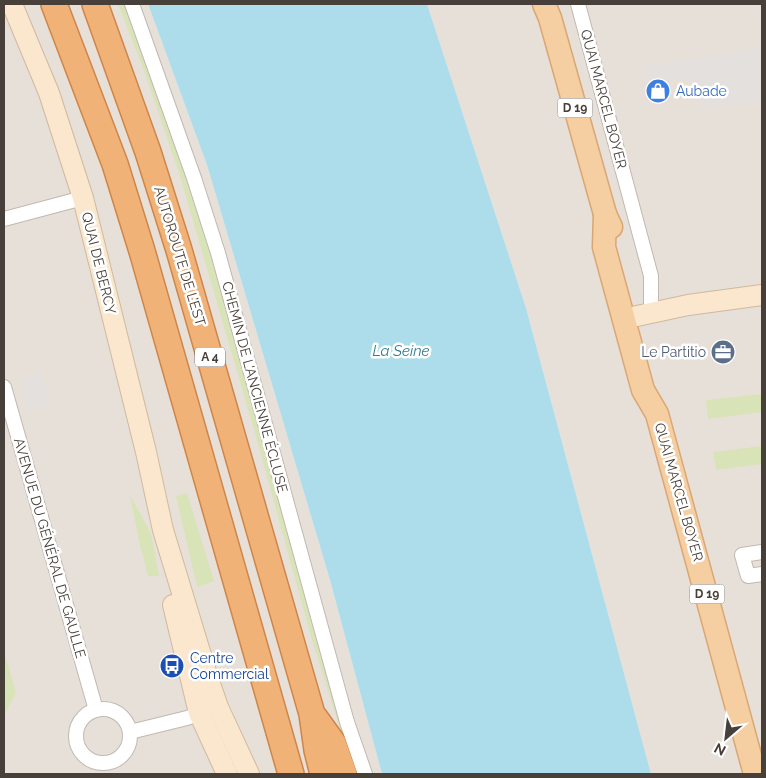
<svg xmlns="http://www.w3.org/2000/svg" width="766" height="778" font-family="Raleway,sans-serif">
  <rect width="100%" height="100%" fill="#f4efea"/>
  <g fill="#e7e0d9">
    <path d="M4 4H148L207 165 330 580 382 774H4Z"/>
    <path d="M427 4H762V774H651L526 308Z"/>
  </g>
  <g fill="#d8e4b7">
    <path d="M118 4H128L196 203 317 629 344 742 311 637 255 433 179 173 144 71Z"/>
    <path d="M762 394V412L708 419 706 400Z"/>
    <path d="M762 446V464L716 470 713 452Z"/>
    <path d="M187 493 214 581 197 587 176 496Z"/>
    <path d="M130 495 151 533 159 576H148L139 541Z"/>
    <path d="M4 651 16 693 4 716Z"/>
  </g>
  <g fill="#e3e0de">
    <path d="M762 49V100L702 108 700 100H694L689 77 646 82 643 66Z"/>
    <path d="M41 372 50 404 29 410 21 380Z"/>
  </g>
  <path fill="#adddea" d="M148 4H427L526 308 651 774H382L330 580 207 165Z"/>
  <g fill="none" stroke-linecap="round" stroke-linejoin="round">
    <defs>
      <g id="street">
        <path d="M132 4 194 178 218 253 347 722 365 774"/>
        <path d="M578 4 651 276V312"/>
        <path d="M4 219 83 198"/>
        <path d="M4 387 96 710"/>
        <path d="M762 552 742 555 748 576 762 574"/>
        <circle cx="103" cy="736" r="27"/>
        <path d="M130 732 187 718 206 711"/>
      </g>
      <g id="secondary">
        <path d="M12 4 49 93 83 198 146 452 163 530 208 678 218 707 249 774"/>
        <path d="M623 319 688 305 762 295"/>
        <path d="M173 605 199 713 227 774"/>
      </g>
      <g id="primary">
        <path d="M544 4 550 18 605 214 611 227"/>
        <path d="M605 214 604 247 643 390 657 414 755 774"/>
      </g>
      <g id="highway">
        <path d="M54 4 115 164 142 251 291 774"/>
        <path d="M95 4 148 152 179 250 312 714 317 750 323 774"/>
        <path d="M315 718 333 743 344 774"/>
      </g>
    </defs>
    <use href="#street" stroke="#c1b8b1" stroke-width="16"/>
    <use href="#secondary" stroke="#cfb99e" stroke-width="22"/>
    <use href="#primary" stroke="#daa773" stroke-width="25"/>
    <use href="#highway" stroke="#d08548" stroke-width="28"/>
    <use href="#street" stroke="#fff" stroke-width="14"/>
    <use href="#secondary" stroke="#fae7ce" stroke-width="20"/>
    <use href="#primary" stroke="#f5cea2" stroke-width="22"/>
    <use href="#highway" stroke="#f1b278" stroke-width="25"/>
  </g>
  <defs>
    <symbol id="shop-disc" viewBox="-11 -11 22 22"><circle r="9.5" fill="#3f7fe0" stroke="#fff"/><path d="M-5-2.5h2.3a2.7 3.5 0 0 1 5.4 0H5L5.5 6h-11ZM-1.5-2.5h3a1.5 2.3 0 0 0-3 0Z" fill="#fff"/></symbol>
    <symbol id="office-disc" viewBox="-11 -11 22 22"><circle r="9.5" fill="#5c6f8a" stroke="#fff"/><path d="M-6-3h4V-5.5h4V-3h4V5H-6ZM-1-4.5V-3h2v-1.5ZM-6 0V1H6V0Z" fill="#fff"/></symbol>
    <symbol id="bus-disc" viewBox="-11 -11 22 22"><circle r="9.5" fill="#1a4fb4" stroke="#fff"/><path d="M-5-6H5V4H4V6H2V4H-2V6H-4V4H-5ZM-3.5-4V0h7V-4ZM-3.5 1.2v1.5H-2V1.2ZM2 1.2v1.5H3.5V1.2Z" fill="#fff"/></symbol>
  </defs>
  <g fill-rule="evenodd">
    <use href="#shop-disc" x="644" y="77" width="28" height="28"/>
    <use href="#office-disc" x="709" y="338" width="28" height="28"/>
    <use href="#bus-disc" x="158" y="652" width="28" height="28"/>
  </g>
  <g text-anchor="middle" stroke-width="5" stroke-linejoin="round" paint-order="stroke">
    <g fill="#fff" stroke="#7e7974" stroke-width="1">
      <rect x="557.5" y="98.5" width="35" height="19" rx="4"/>
      <rect x="195" y="347.5" width="30" height="19" rx="4"/>
      <rect x="689.5" y="584.5" width="35" height="19" rx="4"/>
    </g>
    <g font-size="12" font-weight="bold" fill="#473f39">
      <text x="575" y="112">D 19</text>
      <text x="210" y="361">A 4</text>
      <text x="707" y="598">D 19</text>
    </g>
    <g font-size="14" fill="#366cbe" stroke="#fff" text-anchor="start">
      <text x="676" y="96">Aubade</text>
    </g>
    <g font-size="14" fill="#473f39" stroke="#fff">
      <text transform="translate(604 99) rotate(75)" y="5">QUAI MARCEL BOYER</text>
      <text transform="translate(180 256) rotate(73)" y="5">AUTOROUTE DE L’EST</text>
      <text transform="translate(99 263) rotate(76)" y="5">QUAI DE BERCY</text>
      <text transform="translate(255 387) rotate(75)" y="5">CHEMIN DE L'ANCIENNE ÉCLUSE</text>
      <text transform="translate(679 492) rotate(74)" y="5">QUAI MARCEL BOYER</text>
      <text transform="translate(50 548) rotate(74)" y="5">AVENUE DU GÉNÉRAL DE GAULLE</text>
    </g>
    <g font-size="14" fill="#4e5e75" stroke="#fff" text-anchor="end">
      <text x="706" y="357">Le Partitio</text>
    </g>
    <g font-size="14" fill="#164399" stroke="#fff" text-anchor="start">
      <text x="190" y="663">Centre<tspan x="190" dy="16">Commercial</tspan></text>
    </g>
    <g font-size="15" font-style="italic" fill="#357d93" stroke="#fff">
      <text x="401" y="356">La Seine</text>
    </g>
  </g>
  <rect width="766" height="778" fill="none" stroke="#473f39" stroke-width="10"/>
  <g transform="translate(726 738) rotate(208)" stroke="#ffffff" stroke-width="4" paint-order="stroke">
  <path d="M0-4L9 19L0 12L-9 19Z" fill="#473f39"/>
  <text y="-8" font-size="14" font-weight="bold" text-anchor="middle" fill="#473f39">N</text>
  </g>
</svg>
